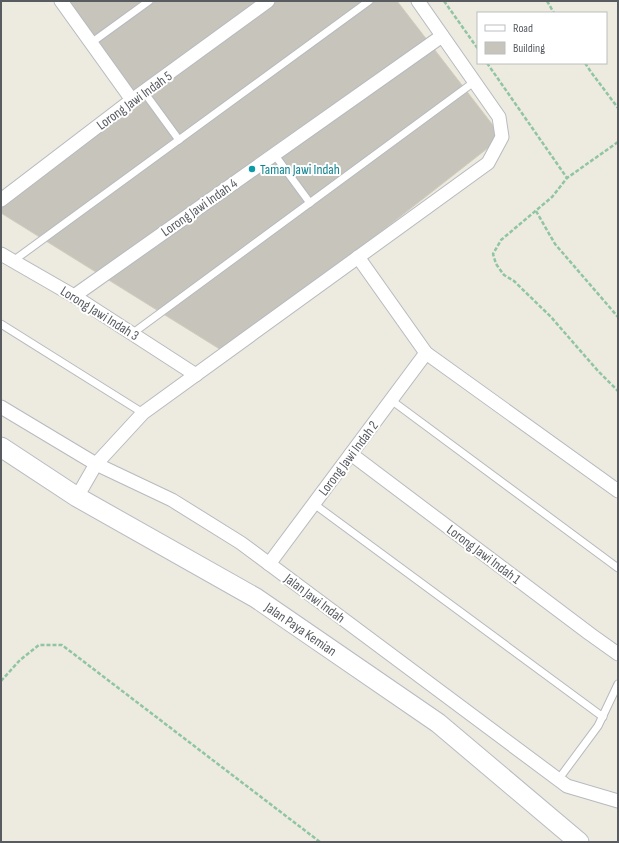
<svg xmlns="http://www.w3.org/2000/svg" width="619" height="843" font-family="'Sofia Sans Condensed',sans-serif">
  <rect width="100%" height="100%" fill="#edeadf"/>
  <path fill="#c7c4bc" stroke="#d1ccbd" d="M58 1H397L502 137 226 353 1 213V200L132 100Z"/>
  <g fill="none" stroke-linecap="round" stroke-linejoin="round">
    <defs>
      <g id="lane">
        <path d="M91 43 149 1"/>
        <path d="M144 92 179 140"/>
        <path d="M274 154 310 203"/>
        <path d="M13 261 369 1"/>
        <path d="M1 324 143 413"/>
        <path d="M133 333 474 82"/>
        <path d="M391 400 618 568"/>
        <path d="M314 504 603 717"/>
        <path d="M558 780 598 726 618 684"/>
      </g>
      <g id="street">
        <path d="M61 1 132 100"/>
        <path d="M1 200 132 100 268 1"/>
        <path d="M1 254 74 296 196 375"/>
        <path d="M358 257 426 353 618 491"/>
        <path d="M74 296 442 36"/>
        <path d="M1 407 96 464 172 500 241 543 567 786 618 801"/>
        <path d="M351 454 590 634 618 654"/>
        <path d="M77 497 96 464 143 413 488 163 502 137 499 117 418 1"/>
        <path d="M269 564 426 353"/>
      </g>
      <g id="secondary">
        <path id="s1" d="M1 447 77 497 256 598 438 723 579 842"/>
      </g>
    </defs>
    <use href="#lane" stroke="#b7babf" stroke-width="9"/>
    <use href="#street" stroke="#b7babf" stroke-width="15"/>
    <use href="#secondary" stroke="#b8bbc2" stroke-width="21"/>
    <g stroke="#90c5a2" stroke-width="2.5" stroke-dasharray="4 2" stroke-linecap="butt">
      <path d="M444 1 478 49"/>
      <path d="M547 1 554 13"/>
      <path d="M487 63 567 178"/>
      <path d="M585 63 591 72 618 108"/>
      <path d="M618 142 567 178 552 197 501 240 493 254 496 264 504 275 514 281 551 317 598 371 618 391"/>
      <path d="M536 211 555 244 618 317"/>
      <path d="M1 681 20 660 39 645H62L320 842"/>
    </g>
    <use href="#lane" stroke="#fff" stroke-width="7"/>
    <use href="#street" stroke="#fff" stroke-width="13"/>
    <use href="#secondary" stroke="#fff" stroke-width="19"/>
  </g>
  <circle fill="#0f9aa8" stroke="#fff" stroke-width="1.5" cx="252" cy="169" r="4"/>
  <g text-anchor="middle" stroke-width="4" stroke-linejoin="round" paint-order="stroke">
    <g font-size="14" fill="#585c61" stroke="#fff">
      <text transform="translate(134 100) rotate(-36)" y="5">Lorong Jawi Indah 5</text>
      <text transform="translate(199 207) rotate(-35)" y="5">Lorong Jawi Indah 4</text>
      <text transform="translate(100 313) rotate(32)" y="5">Lorong Jawi Indah 3</text>
      <text transform="translate(348 458) rotate(-53)" y="5">Lorong Jawi Indah 2</text>
      <text transform="translate(484 554) rotate(37)" y="5">Lorong Jawi Indah 1</text>
      <text transform="translate(315 598) rotate(37)" y="5">Jalan Jawi Indah</text>
      <text dy="5" stroke="none"><textPath href="#s1" startOffset="351">Jalan Paya Kemian</textPath></text>
    </g>
    <g font-size="14" fill="#0d838f" stroke="#fff" text-anchor="start">
      <text x="260" y="174">Taman Jawi Indah</text>
    </g>
  </g>
  <rect width="619" height="843" fill="none" stroke="#585c61" stroke-width="4"/>
  <rect x="477" y="12" width="130" height="52" fill="#ffffff" stroke="#bcbec0"/>
  <rect x="485" y="25" width="20" height="6" fill="#ffffff" stroke="#bcbec0"/>
  <text x="513" y="32" font-size="12" fill="#585c61">Road</text>
  <rect x="485" y="42" width="20" height="12" fill="#c7c4bc" stroke="#bcbec0"/>
  <text x="513" y="52" font-size="12" fill="#585c61">Building</text>
</svg>
